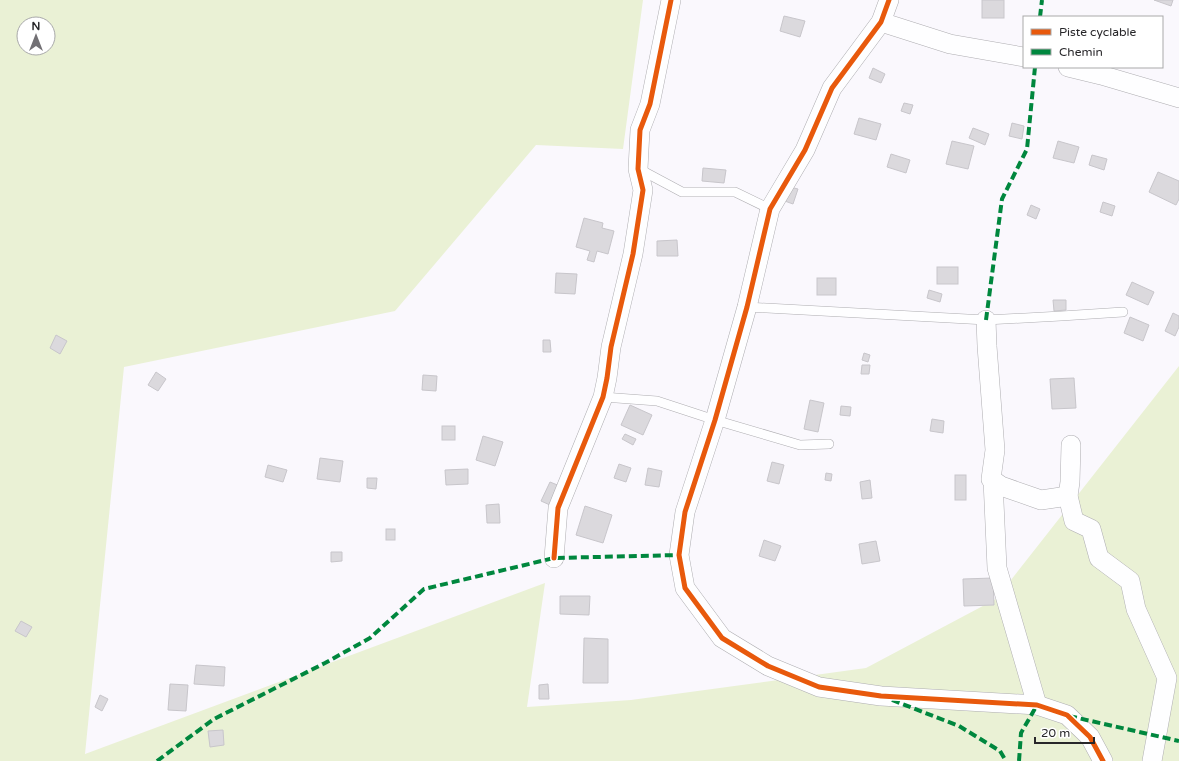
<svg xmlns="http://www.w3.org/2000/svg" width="1179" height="761" font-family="'Varela Round',sans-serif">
  <rect width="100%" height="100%" fill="#faf8fd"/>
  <path fill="#eaf1d5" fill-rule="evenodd" d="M0 0H643L623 149 536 145 395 311 124 367 85 754 545 583 527 707 631 700 866 668 996 599 1179 366V761H0ZM24 24H48V48H24Z"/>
  <g fill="#dbd9dd" stroke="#c8c6cb">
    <rect x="982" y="0" width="22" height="18"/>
    <path d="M1154 0H1173L1171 6Z"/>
    <path d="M784 16 805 21 800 37 780 31Z"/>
    <path d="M873 68 885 74 881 83 869 78Z"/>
    <path d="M904 103 913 105 910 114 901 111Z"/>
    <path d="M859 118 881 124 876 140 854 134Z"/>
    <path d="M1012 123 1024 126 1022 139 1009 136Z"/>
    <path d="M973 128 989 134 985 145 969 138Z"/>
    <path d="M952 141 974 146 968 169 946 164Z"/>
    <path d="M1058 141 1079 147 1074 163 1053 158Z"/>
    <path d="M891 154 910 160 906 173 887 167Z"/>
    <path d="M1092 155 1107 159 1104 170 1089 165Z"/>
    <path d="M703 168 726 170 724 183 702 181Z"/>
    <path d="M1158 172 1179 181V199L1176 205 1149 192Z"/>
    <path d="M786 186 798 189 793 204 782 200Z"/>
    <path d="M1103 202 1115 206 1112 216 1100 212Z"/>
    <path d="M1031 205 1040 209 1036 219 1027 215Z"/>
    <path d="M584 218 603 223 602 228 614 231 608 254 597 251 594 262 587 260 590 251 576 247Z"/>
    <path d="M677 240 678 256H657V241Z"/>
    <rect x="937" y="267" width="21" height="17"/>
    <path d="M556 273 577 274 575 294 555 293Z"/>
    <rect x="817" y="278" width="19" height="17"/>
    <path d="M1132 282 1154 292 1148 305 1126 295Z"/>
    <path d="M929 290 942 294 940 302 927 298Z"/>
    <path d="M1053 300H1066V310L1054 311Z"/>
    <path d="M1173 313 1179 316V327L1175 336 1165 331Z"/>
    <path d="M1130 317 1149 325 1143 341 1124 333Z"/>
    <path d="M56 335 67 341 60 354 50 348Z"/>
    <path d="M543 340H550L551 352H543Z"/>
    <path d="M864 353 870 355 868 362 862 360Z"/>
    <path d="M862 365H870L869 374H861Z"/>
    <path d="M156 372 166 379 158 391 148 385Z"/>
    <path d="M423 375 437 376 436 391 422 390Z"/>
    <path d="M1074 378 1076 408 1052 409 1050 379Z"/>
    <path d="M810 400 824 403 818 432 804 429Z"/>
    <path d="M630 405 652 415 643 435 621 425Z"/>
    <path d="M841 406 851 407 850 416 840 415Z"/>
    <path d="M932 419 944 421 943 433 930 431Z"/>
    <rect x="442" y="426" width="13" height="14"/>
    <path d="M625 434 636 439 633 445 622 439Z"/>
    <path d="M483 436 503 442 495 466 476 460Z"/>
    <path d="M320 458 343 461 340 482 317 479Z"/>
    <path d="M772 462 784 465 779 484 767 481Z"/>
    <path d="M619 464 631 468 626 482 614 478Z"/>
    <path d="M268 465 287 470 283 482 265 477Z"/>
    <path d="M648 468 662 471 659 487 645 485Z"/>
    <path d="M468 469V484L446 485 445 470Z"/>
    <path d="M826 473 832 474 831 481 825 480Z"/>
    <rect x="955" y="475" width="11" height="25"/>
    <path d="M367 478H377L376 489 367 488Z"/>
    <path d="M870 480 872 498 862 499 860 482Z"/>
    <path d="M550 482 560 486 550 505 541 501Z"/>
    <path d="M499 504 500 523H487L486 505Z"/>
    <path d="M585 506 612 515 603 543 576 535Z"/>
    <rect x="386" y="529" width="9" height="11"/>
    <path d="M764 540 781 546 775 561 759 556Z"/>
    <path d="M876 541 880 561 862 564 859 544Z"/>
    <path d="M331 552H342V561L331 562Z"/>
    <path d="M993 578 994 605 964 606 963 579Z"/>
    <path d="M560 596H590L589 615 560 614Z"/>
    <path d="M21 621 32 627 26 637 15 631Z"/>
    <path d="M584 638 608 639V683H583Z"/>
    <path d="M196 665 225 667 224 686 194 684Z"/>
    <path d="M170 684 188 685 186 711 168 710Z"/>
    <path d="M548 684 549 699H539V685Z"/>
    <path d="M100 695 108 699 102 711 95 707Z"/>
    <path d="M223 730 224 745 210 747 208 731Z"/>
  </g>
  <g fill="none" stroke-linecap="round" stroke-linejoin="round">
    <defs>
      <g id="lane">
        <path d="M639 169 682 192H735L770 209"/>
        <path d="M747 307 986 320 1061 316 1123 312"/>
        <path d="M603 397 657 401 715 420 800 445 829 444"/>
      </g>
      <g id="street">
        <path d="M889 0 881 22 832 88 805 150 770 209 747 307 715 420 685 512 679 555 685 588 722 638 768 666 819 687 881 696 1037 705 1067 715 1090 737 1103 761"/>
        <path d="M881 22 950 44 1024 57"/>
        <path d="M1068 67 1101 75 1179 98"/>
        <path d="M986 320 987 346 995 450 991 479 1001 486 1041 500 1068 496"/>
        <path d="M1071 445 1070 482 1068 496 1074 521 1091 529 1099 558 1130 581 1136 609 1167 678 1152 761"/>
        <path d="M993 480 997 568 1037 705"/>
        <path d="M554 558 558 508 603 397 607 378 611 347 633 254 643 190 638 169 640 130 650 104 671 0"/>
      </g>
    </defs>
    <use href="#lane" stroke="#aeadb1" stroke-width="10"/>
    <use href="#street" stroke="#aeadb1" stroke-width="20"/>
    <use href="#lane" stroke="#fefeff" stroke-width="9"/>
    <use href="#street" stroke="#fefeff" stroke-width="19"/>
    <g stroke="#00873e" stroke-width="4" stroke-dasharray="8 4" stroke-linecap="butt">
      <path d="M1040 17 1042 0"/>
      <path d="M986 320 1002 199 1027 149 1035 67"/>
      <path d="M892 700 959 726 1000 751 1006 761"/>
      <path d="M1069 716 1179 741"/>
      <path d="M157 761 214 719 325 663 370 638 424 589 554 558 679 555"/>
      <path d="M1019 761 1021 733 1037 705"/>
    </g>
    <defs>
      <g id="cycleway">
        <path d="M889 0 881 22 832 88 805 150 770 209 747 307 715 420 685 512 679 555 685 588 722 638 768 666 819 687 881 696 1037 705 1067 715 1090 737 1103 761"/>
        <path d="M554 558 558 508 603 397 607 378 611 347 633 254 643 190 638 169 640 130 650 104 671 0"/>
      </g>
    </defs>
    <use href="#cycleway" stroke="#fff" stroke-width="8"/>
    <use href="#cycleway" stroke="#e8590c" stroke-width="5"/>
  </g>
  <rect x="1023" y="16" width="140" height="52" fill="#ffffff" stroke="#a9a9aa"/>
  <rect x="1031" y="29" width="20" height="6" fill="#e8590c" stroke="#a9a9aa"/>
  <text x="1059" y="36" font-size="12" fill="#28272a">Piste cyclable</text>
  <rect x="1031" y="49" width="20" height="6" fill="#00873e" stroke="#a9a9aa"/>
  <text x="1059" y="56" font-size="12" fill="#28272a">Chemin</text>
  <g transform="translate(36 36)"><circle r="19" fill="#ffffff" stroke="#a9a9aa"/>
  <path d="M0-3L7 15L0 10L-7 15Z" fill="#727074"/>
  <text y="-6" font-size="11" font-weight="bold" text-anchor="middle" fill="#28272a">N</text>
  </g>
  <path d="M1035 737v6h59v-6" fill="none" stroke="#28272a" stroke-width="2"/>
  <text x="1041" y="737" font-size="12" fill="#28272a" stroke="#ffffff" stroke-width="3" paint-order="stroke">20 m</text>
</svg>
